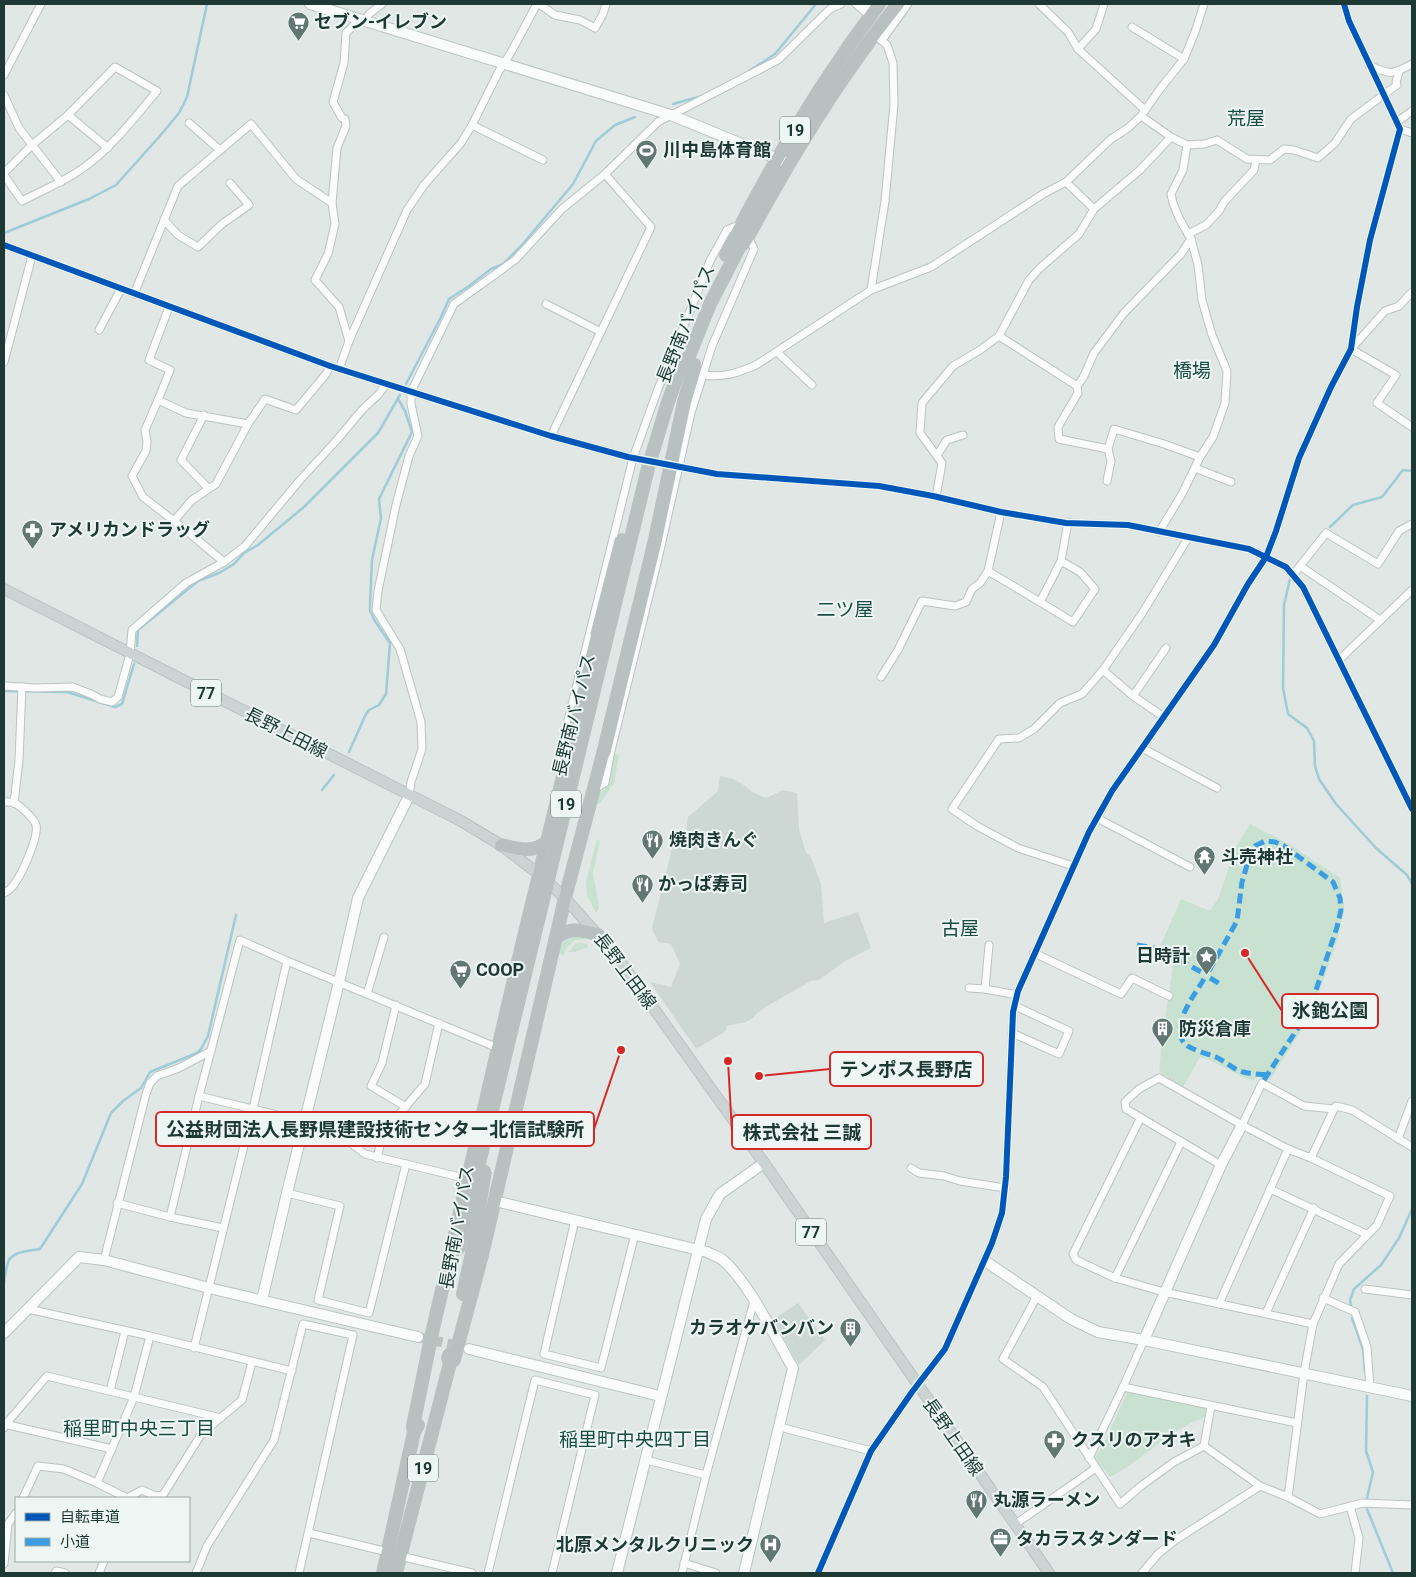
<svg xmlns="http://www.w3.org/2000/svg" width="1416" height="1577" font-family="Roboto,'Noto Sans JP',sans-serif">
  <rect width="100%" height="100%" fill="#e0e7e4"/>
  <g fill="#cdd8d4">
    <path d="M720 776 733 779 744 785 752 792 766 798 783 790 797 793 799 829 806 853 811 857 821 884 824 923 858 912 871 948 845 961 819 980 811 981 769 1005 756 1014 753 1018 746 1022 727 1026 726 1031 696 1049 650 982 671 987 680 964 671 944 659 942 653 932 652 928 673 845H678L686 832 688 817 718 791Z"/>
    <path d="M798 1303 825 1340 799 1365 773 1320Z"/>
  </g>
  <g fill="#c8e1d1">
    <path d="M614 754 619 755 614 783 599 804 593 803 600 793 609 785Z"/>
    <path d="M1250 824 1287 843 1340 878 1344 907 1338 937 1312 1013 1270 1080 1257 1077 1253 1081C1235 1074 1219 1063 1200 1057L1183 1087 1159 1071 1162 1041 1173 965 1155 958 1181 899 1210 911 1218 899 1236 847Z"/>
    <path d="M597 839 600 841 593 873 599 908 596 913 587 895 586 882Z"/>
    <path d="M581 936 586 937 589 939 575 940 567 947 564 955 557 953C561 941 569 937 581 936Z"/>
    <path d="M579 943 587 944 588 947 574 952H569L575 944Z"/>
    <path d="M1128 1391 1199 1406 1207 1410 1205 1417C1169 1430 1143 1460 1110 1477L1095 1458 1105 1441Z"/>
  </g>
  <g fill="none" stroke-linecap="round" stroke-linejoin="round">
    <g stroke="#9eccd7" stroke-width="2.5">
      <path d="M749 71 775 54 816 4"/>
      <path d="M673 104 702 96"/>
      <path d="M4 233 89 199 116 185 159 137 179 113 187 97 207 4"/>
      <path d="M406 384 441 317 449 299 469 286 491 269 503 264 522 245 573 184 596 141 615 125 635 117"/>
      <path d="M1330 527 1353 505 1382 497 1403 470 1412 471"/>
      <path d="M1290 579 1284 605 1283 688 1288 714 1307 728 1314 741 1315 766 1319 779 1336 804 1376 848 1407 875 1412 884"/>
      <path d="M137 646 138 630 198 581 219 573 234 564 244 553 258 545 304 507 378 433 400 395"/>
      <path d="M4 691 67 692 115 707 122 704 134 664"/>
      <path d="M349 752 366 714 369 710 379 705 386 694 390 643 375 621 370 611V604L372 560 381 518 379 499 412 432 405 411 398 399"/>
      <path d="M322 790 334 775"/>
      <path d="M4 1282C5 1276 6 1269 8 1262 12 1251 30 1251 40 1249L82 1184 111 1113 123 1101 141 1088 150 1072 197 1053 201 1049 208 1036 236 915"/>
      <path d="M1351 1305 1350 1300 1354 1289 1381 1265 1399 1238 1412 1209"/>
      <path d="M1352 1318 1363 1349 1365 1372"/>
      <path d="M1367 1498 1373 1472 1366 1451 1367 1396"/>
      <path d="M1367 1509 1393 1573"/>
    </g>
    <path stroke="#b9c4c1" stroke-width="10" stroke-dasharray="10 5" stroke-linecap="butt" d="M418 1337 464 1347"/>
    <defs>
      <g id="street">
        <path d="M539 4 555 15 580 20 595 28 603 14 606 4"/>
        <path d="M856 4 863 10"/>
        <path d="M869 4 863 10 870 16"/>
        <path d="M1039 4 1068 32 1078 49 1145 110"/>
        <path d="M364 22 369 14 382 4"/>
        <path d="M1132 27 1184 59"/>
        <path d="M882 40 908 4"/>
        <path d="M1078 49 1096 29 1104 4"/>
        <path d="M1369 65C1390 75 1392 75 1412 64"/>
        <path d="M4 75 41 4"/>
        <path d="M4 95 19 128 61 182"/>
        <path d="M68 115 108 148"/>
        <path d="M1141 116 1171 137 1187 145 1183 170 1171 194 1173 203 1179 218 1191 239 1198 265 1202 300 1212 335 1227 371 1225 403 1213 437 1200 457 1182 494 1159 532"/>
        <path d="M1397 122 1412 111"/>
        <path d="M189 123 220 150"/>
        <path d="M472 125 543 160"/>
        <path d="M1400 129 1412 133"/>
        <path d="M1187 145 1204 144 1217 140 1247 159 1270 160 1284 149 1294 150 1318 158 1335 143 1351 119 1397 85 1396 82 1399 72"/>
        <path d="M4 173 32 145 68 115 115 67 157 91C135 117 113 146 86 166 66 181 43 190 22 201L4 175"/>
        <path d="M1066 182 1094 209 1079 234 1040 268 1029 280 999 336 1077 386"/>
        <path d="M1094 209 1140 170 1171 137"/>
        <path d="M164 220 178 235 198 247 222 224 249 205 230 183"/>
        <path d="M1188 234 1206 225 1219 211 1224 202 1254 170 1256 160"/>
        <path d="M1191 239 1181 254 1124 313 1094 353 1083 378 1077 386 1078 393 1058 427 1059 439 1108 449 1114 429 1164 444 1200 457"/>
        <path d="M4 245 330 366 551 436 628 457 717 474 879 486 933 496 1001 512 1066 523 1128 525 1249 549 1286 567 1303 587 1412 809"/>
        <path d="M871 290 885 201 894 104 893 63 887 45 874 34"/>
        <path d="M1412 292 1399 306 1385 311 1351 349 1396 375 1377 403 1412 427"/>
        <path d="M134 294 178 186 251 124 296 179 332 203"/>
        <path d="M546 304 601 332"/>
        <path d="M169 307 149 360 170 370 158 400 186 413 248 424"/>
        <path d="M99 330 121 289"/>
        <path d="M349 341 339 307 315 280 328 254 335 224 332 203 337 148 346 126 345 119 342 118 333 102 344 63 346 33 353 26 358 20"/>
        <path d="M777 352 812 385"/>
        <path d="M4 362 32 256"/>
        <path d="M339 369 349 341 407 210 424 185 461 143 472 125 499 71 510 54 537 4"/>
        <path d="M703 375C723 378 738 373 756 365L871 290 931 267 1043 194 1066 182 1111 139 1128 128 1141 116 1160 89 1184 59 1195 32 1204 4"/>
        <path d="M158 400 145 430 147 442 146 451 132 476 143 497 183 528 224 562"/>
        <path d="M204 415 181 460 208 488"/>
        <path d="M551 436 651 227 605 174 658 122 778 60 830 9 841 4"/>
        <path d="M937 455 947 440 963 435"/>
        <path d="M1195 468 1231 482"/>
        <path d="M1107 481 1111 461 1108 449"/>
        <path d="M936 497 942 463 920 433 922 403 953 366 980 350 999 336"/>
        <path d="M174 521 192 500 216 484 248 424 265 399 296 410 326 374 330 366"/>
        <path d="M1061 561 1080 572 1095 589 1073 622 1040 602 1061 561 1068 522"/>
        <path d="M1300 566 1380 620"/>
        <path d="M988 571 1040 602"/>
        <path d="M1293 575 1326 533 1378 564 1399 531 1412 524"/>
        <path d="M1339 660 1412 590"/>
        <path d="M1103 670 1133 696 1164 717"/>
        <path d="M881 677 898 650 922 601 955 606 966 602 972 589 980 583 988 571 1001 512"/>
        <path d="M4 686 36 688 73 687 93 695 100 699 112 702 118 697 130 654 132 630 186 583 224 562 245 546 300 480 336 441 362 410 379 394 386 384"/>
        <path d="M1133 696 1166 648"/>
        <path d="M1142 748 1217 788"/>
        <path d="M562 768 560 753 633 458 658 389 696 296 710 261 727 230 739 225"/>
        <path d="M594 789 605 783 610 755 658 559 691 413 712 346 754 249 748 237"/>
        <path d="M409 796 411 782 422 749 421 722 400 649 376 610 378 591 396 505 409 456 418 436 411 404V392L454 304 515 260 562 209 605 174"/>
        <path d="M4 802C12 801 18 804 24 810 28 814 35 820 36 825 39 837 20 880 10 889 8 891 6 892 4 893"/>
        <path d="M14 803 19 760 22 687"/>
        <path d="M1097 818 1190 867"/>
        <path d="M1073 866 1018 848 977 826 952 809 999 739 1019 738 1034 729 1060 703 1082 694 1103 670 1143 612 1188 538"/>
        <path d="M989 945 985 989 1017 995"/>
        <path d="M1034 953 1121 994 1132 978 1169 996"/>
        <path d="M969 988 985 989"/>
        <path d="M367 994 384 937"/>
        <path d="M396 1005 382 1063 371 1086 406 1107"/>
        <path d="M1012 1033 1059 1054 1069 1031 1015 1006"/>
        <path d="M199 1096 331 1128 365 1154 468 1179"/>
        <path d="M1140 1119 1073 1254 1076 1260 1115 1278 1164 1292 1313 1324"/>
        <path d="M1242 1125 1262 1083 1304 1106 1334 1109 1336 1106 1352 1110 1412 1147"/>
        <path d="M1398 1139 1412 1101"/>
        <path d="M377 1158 383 1133 425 1084 439 1023"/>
        <path d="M1311 1158 1334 1109"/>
        <path d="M1221 1165 1126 1109 1125 1102 1139 1089 1159 1078 1242 1125 1288 1149 1311 1158 1390 1196 1377 1225 1339 1264 1313 1324 1304 1373 1288 1497"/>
        <path d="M911 1168 919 1173 944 1176 960 1181 1005 1188"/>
        <path d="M1270 1189 1366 1234"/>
        <path d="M287 1193 340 1206 318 1300 369 1313 406 1164"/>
        <path d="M117 1203 170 1217 223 1228"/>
        <path d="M170 1217 199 1096 240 940 287 961 498 1048"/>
        <path d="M575 1220 544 1354 601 1368 635 1234"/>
        <path d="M104 1260 146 1094 150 1083 157 1076 179 1068 211 1051"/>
        <path d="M1115 1278 1181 1142"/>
        <path d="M1365 1289 1412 1295"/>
        <path d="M1037 1296 1003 1359 1043 1387 1120 1504 1141 1486 1174 1462 1204 1446"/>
        <path d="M1323 1298 1355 1312 1367 1347 1370 1388"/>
        <path d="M1219 1304 1288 1149"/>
        <path d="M28 1309 150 1336 292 1371"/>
        <path d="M1266 1313 1314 1208"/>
        <path d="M194 1348 253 1109 287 961"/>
        <path d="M1123 1387 1297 1423"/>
        <path d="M110 1391 125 1331"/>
        <path d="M4 1424 112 1449"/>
        <path d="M780 1427 871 1451"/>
        <path d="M4 1428 5 1425 47 1376 221 1418"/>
        <path d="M1204 1446 1260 1486 1288 1497 1320 1514 1363 1503 1412 1505"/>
        <path d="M1204 1446 1211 1406"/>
        <path d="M1089 1458 1123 1387 1144 1340"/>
        <path d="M646 1460 706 1475"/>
        <path d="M97 1483 134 1397 150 1336"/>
        <path d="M23 1498 38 1466 64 1469 97 1483 127 1498 142 1490 155 1496 163 1495 202 1433 242 1400 252 1362"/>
        <path d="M1350 1506 1359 1538 1355 1573"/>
        <path d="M1014 1525 1096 1468"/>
        <path d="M309 1533 388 1552"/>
        <path d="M400 1556 472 1573"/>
        <path d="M684 1563 716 1573"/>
        <path d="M4 1564 8 1524 16 1513"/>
        <path d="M55 1573 56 1571 65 1573"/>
        <path d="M99 1573 104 1561"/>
        <path d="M196 1573 207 1546 274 1440 303 1324 353 1335 299 1573"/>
        <path d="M488 1573 535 1380 595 1395 552 1573"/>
        <path d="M682 1573 706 1475 754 1301"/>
        <path d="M818 1573 871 1451 912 1392 945 1349 992 1243 1002 1213 1006 1177 1013 1012 1018 991 1089 832 1112 791 1214 645 1248 584 1266 557 1276 531 1299 458 1331 387 1351 349 1357 307 1370 240 1400 129 1349 21 1344 4"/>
        <path d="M1142 1573 1158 1554 1174 1541 1260 1486"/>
      </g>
      <g id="secondary">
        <path d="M310 4 671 115 783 161"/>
        <path d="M495 1201 707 1252C712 1255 720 1257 724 1261 751 1286 774 1336 793 1368L744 1573"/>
        <path d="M985 1261 1071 1319 1098 1332 1144 1340 1412 1396"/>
        <path d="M262 1300 287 1193 339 982 358 898 409 796"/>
        <path d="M4 1333 79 1257 104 1260 209 1288 418 1337"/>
        <path d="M1144 1340 1221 1165 1242 1125"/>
        <path d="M469 1349 660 1396"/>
        <path d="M617 1573 706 1219 720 1194 764 1163"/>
      </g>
      <path id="primary" d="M4 589 461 821 501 845 540 875 565 898 617 957 764 1163 1049 1573"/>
      <g id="highway">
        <path d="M726 255C768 169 822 81 879 4"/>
        <path d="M687 361 710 304 740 246 745 242C790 159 839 77 898 4"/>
        <path d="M501 845C518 849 533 854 548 841"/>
        <path d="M557 937C570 927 584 930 598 935"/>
        <path d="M463 1294 472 1253"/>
        <path d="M450 1363 454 1360 482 1255 565 898 603 754"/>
        <path d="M414 1432 413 1426 432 1333 521 949 597 636"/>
        <path d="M383 1573 414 1432 418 1425"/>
        <path d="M396 1573 450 1363 448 1358 449 1355"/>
      </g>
    </defs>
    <use href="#street" stroke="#bdc3c1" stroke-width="9"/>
    <use href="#secondary" stroke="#bcc5c2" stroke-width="12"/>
    <use href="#primary" stroke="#bac3c1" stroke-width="12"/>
    <use href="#highway" stroke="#bac3c1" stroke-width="14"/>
    <use href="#street" stroke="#fafbfb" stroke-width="7"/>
    <use href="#secondary" stroke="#fafbfb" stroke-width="10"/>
    <use href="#primary" stroke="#cbd4d2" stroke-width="10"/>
    <use href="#highway" stroke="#b8c1bf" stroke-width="12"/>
    <defs>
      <g id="highway-bridge">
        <path d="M597 636 622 539"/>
        <path d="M603 754 654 544 684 402 695 364"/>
        <path d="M458 1250 648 468 667 405 683 360"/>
        <path d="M472 1253 485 1171"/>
      </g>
    </defs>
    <use href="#highway-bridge" stroke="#bac3c1" stroke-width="14" stroke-linecap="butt"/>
    <use href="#highway-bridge" stroke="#b8c1bf" stroke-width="12"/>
    <g stroke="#3c9ee2" stroke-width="5" stroke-dasharray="10 5" stroke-linecap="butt">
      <path d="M1137 945 1159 949 1203 973"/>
      <path d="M1209 971 1237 921 1242 882 1250 855 1255 846 1265 841 1275 842 1284 846 1333 882 1340 898 1341 910 1337 927 1309 1011 1262 1083"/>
      <path d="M1210 978 1222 985"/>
      <path d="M1204 979C1195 994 1170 1026 1184 1043 1189 1049 1208 1054 1216 1057 1225 1061 1234 1070 1243 1072 1251 1074 1259 1074 1267 1075"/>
    </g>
    <defs>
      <g id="cycleway">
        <path d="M4 245 330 366 551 436 628 457 717 474 879 486 933 496 1001 512 1066 523 1128 525 1249 549 1286 567 1303 587 1412 809"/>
        <path d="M818 1573 871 1451 912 1392 945 1349 992 1243 1002 1213 1006 1177 1013 1012 1018 991 1089 832 1112 791 1214 645 1248 584 1266 557 1276 531 1299 458 1331 387 1351 349 1357 307 1370 240 1400 129 1349 21 1344 4"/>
      </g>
    </defs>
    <use href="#cycleway" stroke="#edf6f2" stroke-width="9"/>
    <use href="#cycleway" stroke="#0057b8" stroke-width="6"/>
  </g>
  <defs>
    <symbol id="supermarket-pin" viewBox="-11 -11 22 30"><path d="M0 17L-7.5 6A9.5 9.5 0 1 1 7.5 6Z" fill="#627672" stroke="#edf6f2"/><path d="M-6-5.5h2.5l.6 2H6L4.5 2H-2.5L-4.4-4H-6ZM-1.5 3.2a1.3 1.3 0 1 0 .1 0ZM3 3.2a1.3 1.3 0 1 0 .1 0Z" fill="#fff"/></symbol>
    <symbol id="stadium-pin" viewBox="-11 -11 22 30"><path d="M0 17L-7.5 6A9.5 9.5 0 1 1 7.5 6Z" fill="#627672" stroke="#edf6f2"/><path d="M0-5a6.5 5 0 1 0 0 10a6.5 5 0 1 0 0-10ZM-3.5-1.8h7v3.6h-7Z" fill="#fff"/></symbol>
    <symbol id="pharmacy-pin" viewBox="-11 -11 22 30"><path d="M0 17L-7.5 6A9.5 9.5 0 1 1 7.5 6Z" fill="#627672" stroke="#edf6f2"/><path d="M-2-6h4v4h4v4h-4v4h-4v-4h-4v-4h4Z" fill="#fff"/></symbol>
    <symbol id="restaurant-pin" viewBox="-11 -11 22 30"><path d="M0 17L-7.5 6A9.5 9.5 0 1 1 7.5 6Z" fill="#627672" stroke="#edf6f2"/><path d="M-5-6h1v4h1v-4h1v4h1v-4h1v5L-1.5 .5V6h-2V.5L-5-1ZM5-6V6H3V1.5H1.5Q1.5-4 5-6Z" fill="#fff"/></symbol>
    <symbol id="temple-pin" viewBox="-11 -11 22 30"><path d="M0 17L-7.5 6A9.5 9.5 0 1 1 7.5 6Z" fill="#627672" stroke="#edf6f2"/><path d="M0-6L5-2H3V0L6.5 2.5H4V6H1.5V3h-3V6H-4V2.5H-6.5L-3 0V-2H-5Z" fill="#fff"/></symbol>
    <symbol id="sight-pin" viewBox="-11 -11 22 30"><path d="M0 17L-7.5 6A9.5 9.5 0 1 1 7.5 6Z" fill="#627672" stroke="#edf6f2"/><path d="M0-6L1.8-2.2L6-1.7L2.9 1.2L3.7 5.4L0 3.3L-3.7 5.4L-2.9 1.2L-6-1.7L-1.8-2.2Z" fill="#fff"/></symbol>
    <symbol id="building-pin" viewBox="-11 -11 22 30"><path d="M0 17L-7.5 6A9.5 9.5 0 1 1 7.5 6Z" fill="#627672" stroke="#edf6f2"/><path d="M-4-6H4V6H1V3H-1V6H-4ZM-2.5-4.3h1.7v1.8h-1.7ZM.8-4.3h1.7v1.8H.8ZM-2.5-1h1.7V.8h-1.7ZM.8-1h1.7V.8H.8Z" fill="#fff"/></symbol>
    <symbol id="office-pin" viewBox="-11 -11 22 30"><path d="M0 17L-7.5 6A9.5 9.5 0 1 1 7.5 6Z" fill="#627672" stroke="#edf6f2"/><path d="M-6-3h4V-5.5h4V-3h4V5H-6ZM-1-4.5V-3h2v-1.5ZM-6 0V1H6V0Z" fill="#fff"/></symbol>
    <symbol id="hospital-pin" viewBox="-11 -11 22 30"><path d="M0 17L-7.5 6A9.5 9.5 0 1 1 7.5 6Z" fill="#627672" stroke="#edf6f2"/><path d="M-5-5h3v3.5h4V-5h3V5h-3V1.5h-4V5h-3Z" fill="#fff"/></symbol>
  </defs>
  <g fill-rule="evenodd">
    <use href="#supermarket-pin" x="286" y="10" width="25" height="34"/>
    <use href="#stadium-pin" x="634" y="138" width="25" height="34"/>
    <use href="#pharmacy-pin" x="20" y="518" width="25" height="34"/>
    <use href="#restaurant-pin" x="640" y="828" width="25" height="34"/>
    <use href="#temple-pin" x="1192" y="844" width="25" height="34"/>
    <use href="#restaurant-pin" x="630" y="872" width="25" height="34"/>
    <use href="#sight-pin" x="1194" y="944" width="25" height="34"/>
    <use href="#supermarket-pin" x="448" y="958" width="25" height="34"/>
    <use href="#building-pin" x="1150" y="1016" width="25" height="34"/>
    <use href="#building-pin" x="838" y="1316" width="25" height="34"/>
    <use href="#pharmacy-pin" x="1042" y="1428" width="25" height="34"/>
    <use href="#restaurant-pin" x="964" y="1488" width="25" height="34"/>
    <use href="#office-pin" x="988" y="1526" width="25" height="34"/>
    <use href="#hospital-pin" x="758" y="1532" width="25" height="34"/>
  </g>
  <g text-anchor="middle" stroke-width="4" stroke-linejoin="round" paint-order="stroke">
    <g fill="#edf6f2" stroke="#5c726d" stroke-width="1">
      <rect x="780" y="116.5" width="30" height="27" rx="4"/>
      <rect x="191" y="679.5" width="30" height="27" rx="4"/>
      <rect x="551" y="790.5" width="30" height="27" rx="4"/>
      <rect x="796" y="1218.5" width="30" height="27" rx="4"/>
      <rect x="408" y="1454.5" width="30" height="27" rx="4"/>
    </g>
    <g font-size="16" font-weight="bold" fill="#1e3934">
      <text x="795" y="136">19</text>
      <text x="206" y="699">77</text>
      <text x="566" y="810">19</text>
      <text x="811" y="1238">77</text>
      <text x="423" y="1474">19</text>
    </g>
    <g font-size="18" font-weight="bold" fill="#1e3934" stroke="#edf6f2" text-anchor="start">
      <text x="314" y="28">セブン-イレブン</text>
      <text x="663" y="156">川中島体育館</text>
      <text x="49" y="536">アメリカンドラッグ</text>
      <text x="669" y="846">焼肉きんぐ</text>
      <text x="1221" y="863">斗売神社</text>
      <text x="658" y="890">かっぱ寿司</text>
      <text x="1190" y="962" text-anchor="end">日時計</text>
      <text x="476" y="976">COOP</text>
      <text x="1179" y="1035">防災倉庫</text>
      <text x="834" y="1334" text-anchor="end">カラオケバンバン</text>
      <text x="1071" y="1446">クスリのアオキ</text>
      <text x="993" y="1506">丸源ラーメン</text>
      <text x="1016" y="1545">タカラスタンダード</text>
      <text x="754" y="1551" text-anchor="end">北原メンタルクリニック</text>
    </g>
    <g font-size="18" fill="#1e3934" stroke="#edf6f2">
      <text transform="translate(686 324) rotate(-68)" y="6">長野南バイパス</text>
      <text transform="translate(574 715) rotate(-76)" y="6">長野南バイパス</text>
      <text transform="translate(286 733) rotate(27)" y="6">長野上田線</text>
      <text transform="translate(625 971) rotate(53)" y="6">長野上田線</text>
      <text transform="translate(457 1227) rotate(-80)" y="6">長野南バイパス</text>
      <text transform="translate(953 1437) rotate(55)" y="6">長野上田線</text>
    </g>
    <g font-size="19" fill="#1a4c42" stroke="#edf6f2">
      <text x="1246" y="125">荒屋</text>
      <text x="1192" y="377">橋場</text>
      <text x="845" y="616">二ツ屋</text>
      <text x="960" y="935">古屋</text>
      <text x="139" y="1435">稲里町中央三丁目</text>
      <text x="635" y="1446">稲里町中央四丁目</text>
    </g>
  </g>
  <path fill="none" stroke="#d62828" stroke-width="2" d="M1245 953L1282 1011M759 1076L830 1069M621 1050L594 1129M728 1061L732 1132"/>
  <g fill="#d62828" stroke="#edf6f2" stroke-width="2">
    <circle cx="1245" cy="953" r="5"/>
    <circle cx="759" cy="1076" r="5"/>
    <circle cx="621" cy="1050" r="5"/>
    <circle cx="728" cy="1061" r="5"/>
  </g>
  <g fill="#edf6f2" stroke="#d62828" stroke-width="2">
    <rect x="1282" y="994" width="96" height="34" rx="5"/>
    <rect x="830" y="1052" width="153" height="34" rx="5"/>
    <rect x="156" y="1112" width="438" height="34" rx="5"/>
    <rect x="732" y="1115" width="139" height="34" rx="5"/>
  </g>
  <g font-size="19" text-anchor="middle" font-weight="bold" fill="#1e3934">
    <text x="1330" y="1017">氷鉋公園</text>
    <text x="906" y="1076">テンポス長野店</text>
    <text x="375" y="1136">公益財団法人長野県建設技術センター北信試験所</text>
    <text x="802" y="1139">株式会社 三誠</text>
  </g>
  <rect width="1416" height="1577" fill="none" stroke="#1e3934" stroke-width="10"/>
  <rect x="15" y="1497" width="175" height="65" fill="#edf6f2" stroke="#9aaaa6"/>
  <rect x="25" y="1513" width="25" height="8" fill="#0057b8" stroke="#9aaaa6"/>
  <text x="60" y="1522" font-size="15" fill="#1e3934">自転車道</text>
  <rect x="25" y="1538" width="25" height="8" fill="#3c9ee2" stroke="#9aaaa6"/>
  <text x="60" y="1547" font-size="15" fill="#1e3934">小道</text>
</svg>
